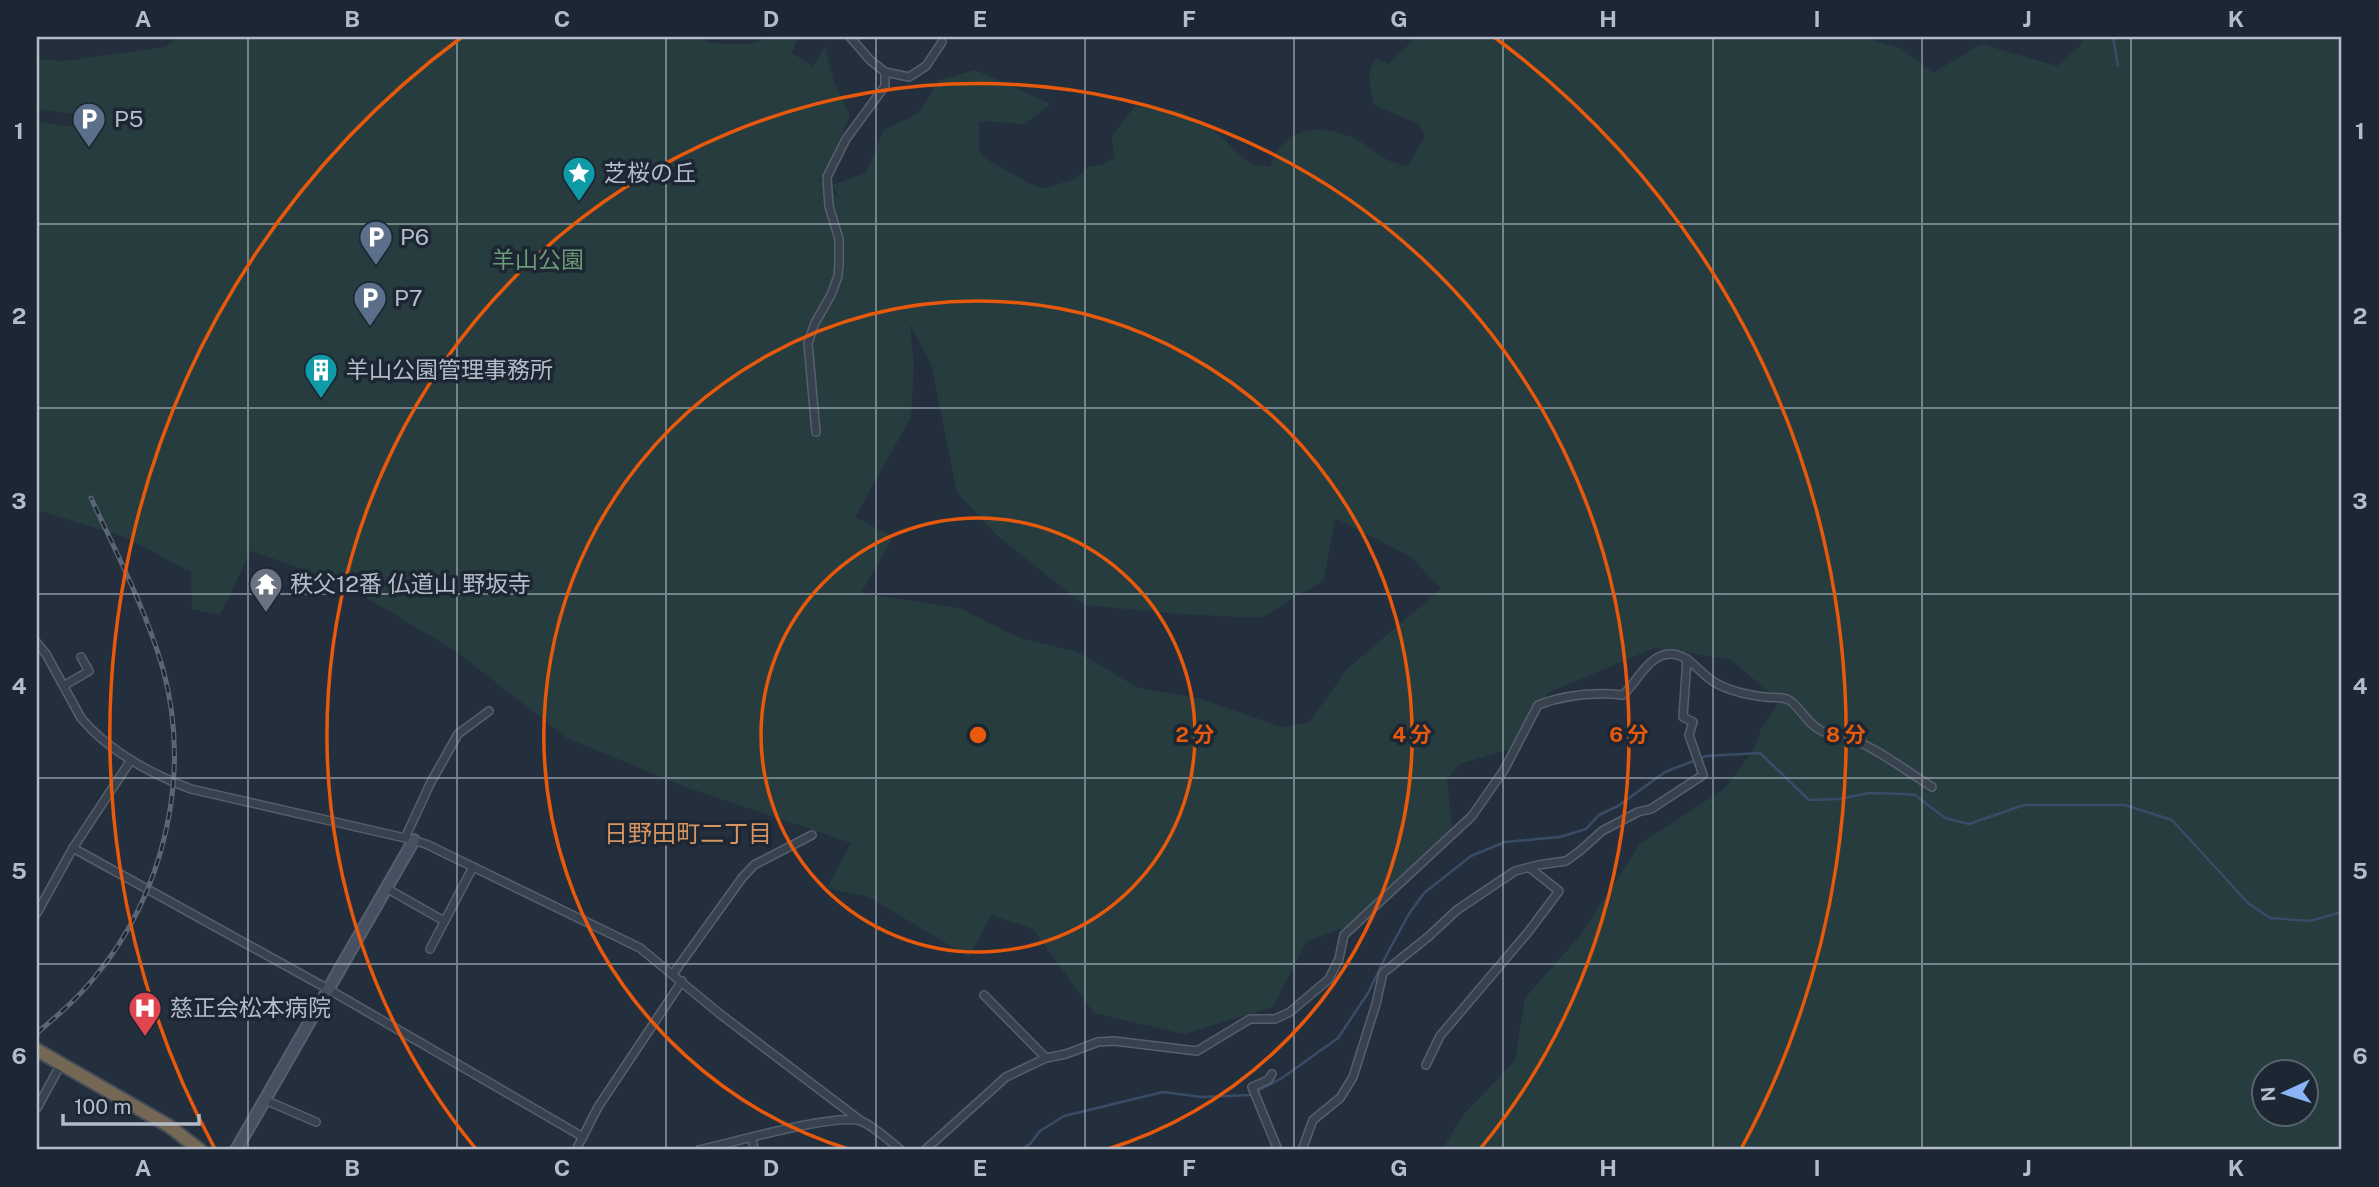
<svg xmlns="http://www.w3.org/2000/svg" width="2379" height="1187" font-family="'Public Sans','Noto Sans JP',sans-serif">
  <rect width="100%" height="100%" fill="#242f3e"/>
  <path fill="#263c3f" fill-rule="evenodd" d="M179 37H696L710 43 751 44 775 37H798L792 53 813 66 825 46 834 82 850 115 823 178 817 177 840 200 832 185 866 173 884 130 919 113 939 80 975 70 1051 104 1025 124 979 121V149L983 157 1028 183 1044 188 1076 179 1088 167 1103 164 1114 158 1112 136 1135 106 1180 111 1219 134 1242 157 1255 165 1270 167C1273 161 1275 152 1280 147 1298 124 1331 127 1355 139 1378 150 1379 161 1408 166L1425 136 1419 124 1374 105C1371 89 1364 73 1376 59L1388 64 1417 37H1863L1900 48 1933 73 1981 44 2057 66 2080 46 2083 37H2342V1150H1442L1463 1115 1515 1061 1525 998 1579 937 1640 844 1724 789 1755 748 1760 731 1779 701 1730 659 1654 648 1548 693 1520 746 1460 764 1447 779 1453 835 1346 927 1307 941 1273 1007 1184 1034 1094 1013 1033 929 991 915 969 957 869 897 827 888 851 843 683 786 567 738 454 650 340 582 251 551 220 615 192 609 191 572 125 537 37 510V122L76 127 87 116 37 109V59L64 61 166 47ZM910 324 931 364 957 493 1000 538 1084 605 1181 614 1261 618 1324 580 1335 518 1411 557 1441 589 1347 669 1309 723 1282 727 1197 698 1138 688 1078 652 1019 638 959 608 861 593 893 537 855 517 911 417 914 363ZM2264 1072H2306V1114H2264Z"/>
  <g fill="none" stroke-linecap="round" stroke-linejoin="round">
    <g stroke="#394c67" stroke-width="2.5">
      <path d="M2113 37 2118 66"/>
      <path d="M1020 1150 1030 1144 1040 1131 1064 1116 1163 1092 1202 1097 1250 1095 1282 1078 1338 1038 1368 993 1388 952 1409 914 1424 893 1471 856 1505 842 1560 837 1586 829 1599 815 1618 806 1665 772 1706 756 1760 753 1809 800 1839 799 1869 793 1905 794 1915 795 1945 818 1969 824 2024 805H2125L2172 820 2248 903 2270 918 2310 921 2342 912"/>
    </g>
    <defs>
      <g id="street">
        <path d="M850 37 870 60 885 72 909 77 926 66 942 42"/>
        <path d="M816 432 808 343 815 323 831 295 838 276 839 264V239L829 206 827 177 846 139 885 86V72"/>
        <path d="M37 643 46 654 81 718C109 751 151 774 191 789L405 838 426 844 640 948 720 1014 861 1121"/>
        <path d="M65 685 89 671 81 657"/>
        <path d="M405 838 431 782 458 734 489 711"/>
        <path d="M73 848 328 989 583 1137"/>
        <path d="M386 888 444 921"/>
        <path d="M37 913 73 848 131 760"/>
        <path d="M430 949 473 867"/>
        <path d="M673 974 742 878 754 865 812 835"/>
        <path d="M984 995 1046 1058"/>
        <path d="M1426 1065 1440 1036 1529 931 1559 891 1530 868"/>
        <path d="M1272 1074 1268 1080 1252 1087 1278 1150"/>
        <path d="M265 1100 316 1122"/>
        <path d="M37 1108 61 1064"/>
        <path d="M752 1138 754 1150"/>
        <path d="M576 1150 598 1107 682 981"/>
        <path d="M699 1150C731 1143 834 1113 861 1121 872 1125 891 1142 901 1150"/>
        <path d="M925 1150 1006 1077 1046 1058 1066 1054 1098 1042 1114 1041 1197 1051 1250 1019H1275L1290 1012 1329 979 1339 959 1344 935 1472 816 1504 770 1538 705C1564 695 1595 692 1623 695 1637 682 1649 654 1670 654 1689 654 1699 673 1714 682 1729 691 1748 695 1765 697 1772 698 1781 697 1787 699 1799 704 1806 724 1822 731 1828 734 1836 733 1843 736 1873 745 1905 770 1932 787"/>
        <path d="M1302 1150 1313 1120 1340 1098 1353 1077 1376 1004 1383 973 1428 937 1457 910 1515 871 1538 865 1566 861 1581 850 1602 831 1638 812 1651 809 1703 775 1689 735 1693 722 1683 717 1687 659"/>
      </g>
      <path id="secondary" d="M236 1150 414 840"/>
      <path id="highway" d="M37 1050 169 1126 200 1150"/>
    </defs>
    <use href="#street" stroke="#565f6c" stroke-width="10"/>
    <use href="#secondary" stroke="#565f6c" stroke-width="14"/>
    <use href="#highway" stroke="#434c59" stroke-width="16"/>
    <use href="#street" stroke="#38414e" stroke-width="7"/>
    <use href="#secondary" stroke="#465061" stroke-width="10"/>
    <use href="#highway" stroke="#746855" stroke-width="12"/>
    <defs>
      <path id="rail" d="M37 1033C57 1016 77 999 94 978 164 894 192 776 163 669 146 610 117 554 91 498"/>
    </defs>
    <use href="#rail" stroke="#5a6575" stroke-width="5"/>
    <use href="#rail" stroke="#1d2633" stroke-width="2.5" stroke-dasharray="8" stroke-linecap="butt"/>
  </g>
  <path fill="none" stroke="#b4bcc9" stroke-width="2" stroke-opacity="0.55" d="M248 37V1150M457 37V1150M666 37V1150M876 37V1150M1085 37V1150M1294 37V1150M1503 37V1150M1713 37V1150M1922 37V1150M2131 37V1150M37 224H2342M37 408H2342M37 594H2342M37 778H2342M37 964H2342"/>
  <g fill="none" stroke="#e8590c" stroke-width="3.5">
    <circle cx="978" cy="735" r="217"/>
    <path d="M851 1150A434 434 0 1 1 1105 1150"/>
    <path d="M476 1149A651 651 0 1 1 1480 1149"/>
    <path d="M215 1149A868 868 0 0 1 462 37M1494 37A868 868 0 0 1 1741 1149"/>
  </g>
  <defs>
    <symbol id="parking-pin" viewBox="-11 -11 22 30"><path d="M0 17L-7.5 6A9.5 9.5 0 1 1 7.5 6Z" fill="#5c6f8a" stroke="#1d2633"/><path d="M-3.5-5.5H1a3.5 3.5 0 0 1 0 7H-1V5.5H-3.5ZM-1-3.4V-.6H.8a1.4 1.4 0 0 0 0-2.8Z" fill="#fff"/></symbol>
    <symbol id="sight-pin" viewBox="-11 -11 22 30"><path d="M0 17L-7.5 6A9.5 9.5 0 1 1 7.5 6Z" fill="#0f9aa8" stroke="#1d2633"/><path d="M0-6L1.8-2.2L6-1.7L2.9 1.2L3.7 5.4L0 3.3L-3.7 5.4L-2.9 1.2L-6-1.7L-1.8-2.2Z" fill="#fff"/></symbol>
    <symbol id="building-pin" viewBox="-11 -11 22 30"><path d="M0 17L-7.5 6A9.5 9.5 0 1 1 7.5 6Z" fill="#0f9aa8" stroke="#1d2633"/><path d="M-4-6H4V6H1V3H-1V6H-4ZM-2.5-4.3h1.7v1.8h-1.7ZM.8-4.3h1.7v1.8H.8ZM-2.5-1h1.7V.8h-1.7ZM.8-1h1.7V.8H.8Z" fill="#fff"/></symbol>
    <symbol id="temple-pin" viewBox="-11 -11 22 30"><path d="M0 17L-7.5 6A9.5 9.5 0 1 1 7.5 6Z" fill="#6b7280" stroke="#1d2633"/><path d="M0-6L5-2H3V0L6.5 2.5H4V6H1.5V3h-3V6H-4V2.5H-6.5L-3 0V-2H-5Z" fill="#fff"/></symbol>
    <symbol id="hospital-pin" viewBox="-11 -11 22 30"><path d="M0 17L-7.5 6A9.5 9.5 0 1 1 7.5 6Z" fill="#e0444e" stroke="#1d2633"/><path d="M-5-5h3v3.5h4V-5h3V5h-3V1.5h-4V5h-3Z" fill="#fff"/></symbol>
  </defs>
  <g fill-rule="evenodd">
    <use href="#parking-pin" x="70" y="100" width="38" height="52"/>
    <use href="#sight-pin" x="560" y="154" width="38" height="52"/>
    <use href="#parking-pin" x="357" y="218" width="38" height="52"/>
    <use href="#parking-pin" x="351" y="279" width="38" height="52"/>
    <use href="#building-pin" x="302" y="351" width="38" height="52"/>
    <use href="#temple-pin" x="247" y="565" width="38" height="52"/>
    <use href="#hospital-pin" x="126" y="989" width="38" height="52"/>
  </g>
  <g text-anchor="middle" stroke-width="7" stroke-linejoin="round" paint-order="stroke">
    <g font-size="23" fill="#b4bcc9" stroke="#1d2633" text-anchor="start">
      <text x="114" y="127">P5</text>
      <text x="604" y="181">芝桜の丘</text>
      <text x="400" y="245">P6</text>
      <text x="394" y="306">P7</text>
      <text x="346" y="378">羊山公園管理事務所</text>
      <text x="290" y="592">秩父12番 仏道山 野坂寺</text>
      <text x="170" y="1016">慈正会松本病院</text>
    </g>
    <g font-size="23" fill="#6b9a76" stroke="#1d2633">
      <text x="538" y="268">羊山公園</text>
    </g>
    <g font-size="24" fill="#d59563" stroke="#1d2633">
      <text x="688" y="842">日野田町二丁目</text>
    </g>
  </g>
  <circle cx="978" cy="735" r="10" fill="#e8590c" stroke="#1d2633" stroke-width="3.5"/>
  <g font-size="21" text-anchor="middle" font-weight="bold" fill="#e8590c" stroke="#1d2633" stroke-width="7" stroke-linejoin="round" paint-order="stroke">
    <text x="1195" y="742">2 分</text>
    <text x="1412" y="742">4 分</text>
    <text x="1629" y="742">6 分</text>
    <text x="1846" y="742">8 分</text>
  </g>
  <rect width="2379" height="1187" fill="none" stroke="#1d2633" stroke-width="77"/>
  <g transform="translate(2285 1093) rotate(266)"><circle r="33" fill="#1d2633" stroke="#59626f" stroke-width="2"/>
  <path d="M0-5L12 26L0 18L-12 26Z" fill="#8ab4f8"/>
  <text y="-10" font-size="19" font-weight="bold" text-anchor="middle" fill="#b4bcc9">N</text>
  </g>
  <path d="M63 1114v10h136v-10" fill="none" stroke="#b4bcc9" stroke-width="3.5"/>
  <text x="74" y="1114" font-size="21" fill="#b4bcc9" stroke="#1d2633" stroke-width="5" paint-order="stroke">100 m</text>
  <rect x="38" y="38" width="2302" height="1110" fill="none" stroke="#b4bcc9" stroke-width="2.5"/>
  <g font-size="23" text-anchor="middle" font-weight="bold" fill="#b4bcc9">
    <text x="143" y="27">A</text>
    <text x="352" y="27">B</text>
    <text x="562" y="27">C</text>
    <text x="771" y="27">D</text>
    <text x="980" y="27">E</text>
    <text x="1189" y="27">F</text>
    <text x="1399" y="27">G</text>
    <text x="1608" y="27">H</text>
    <text x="1817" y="27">I</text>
    <text x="2027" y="27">J</text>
    <text x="2236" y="27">K</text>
    <text x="19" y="139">1</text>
    <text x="2360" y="139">1</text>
    <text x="19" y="324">2</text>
    <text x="2360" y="324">2</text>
    <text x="19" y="509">3</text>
    <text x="2360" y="509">3</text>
    <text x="19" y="694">4</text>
    <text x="2360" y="694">4</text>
    <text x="19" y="879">5</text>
    <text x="2360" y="879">5</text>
    <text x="19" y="1064">6</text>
    <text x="2360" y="1064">6</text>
    <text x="143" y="1176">A</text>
    <text x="352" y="1176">B</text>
    <text x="562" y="1176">C</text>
    <text x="771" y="1176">D</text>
    <text x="980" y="1176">E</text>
    <text x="1189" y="1176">F</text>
    <text x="1399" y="1176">G</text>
    <text x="1608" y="1176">H</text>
    <text x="1817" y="1176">I</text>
    <text x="2027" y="1176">J</text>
    <text x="2236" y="1176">K</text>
  </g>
</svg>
